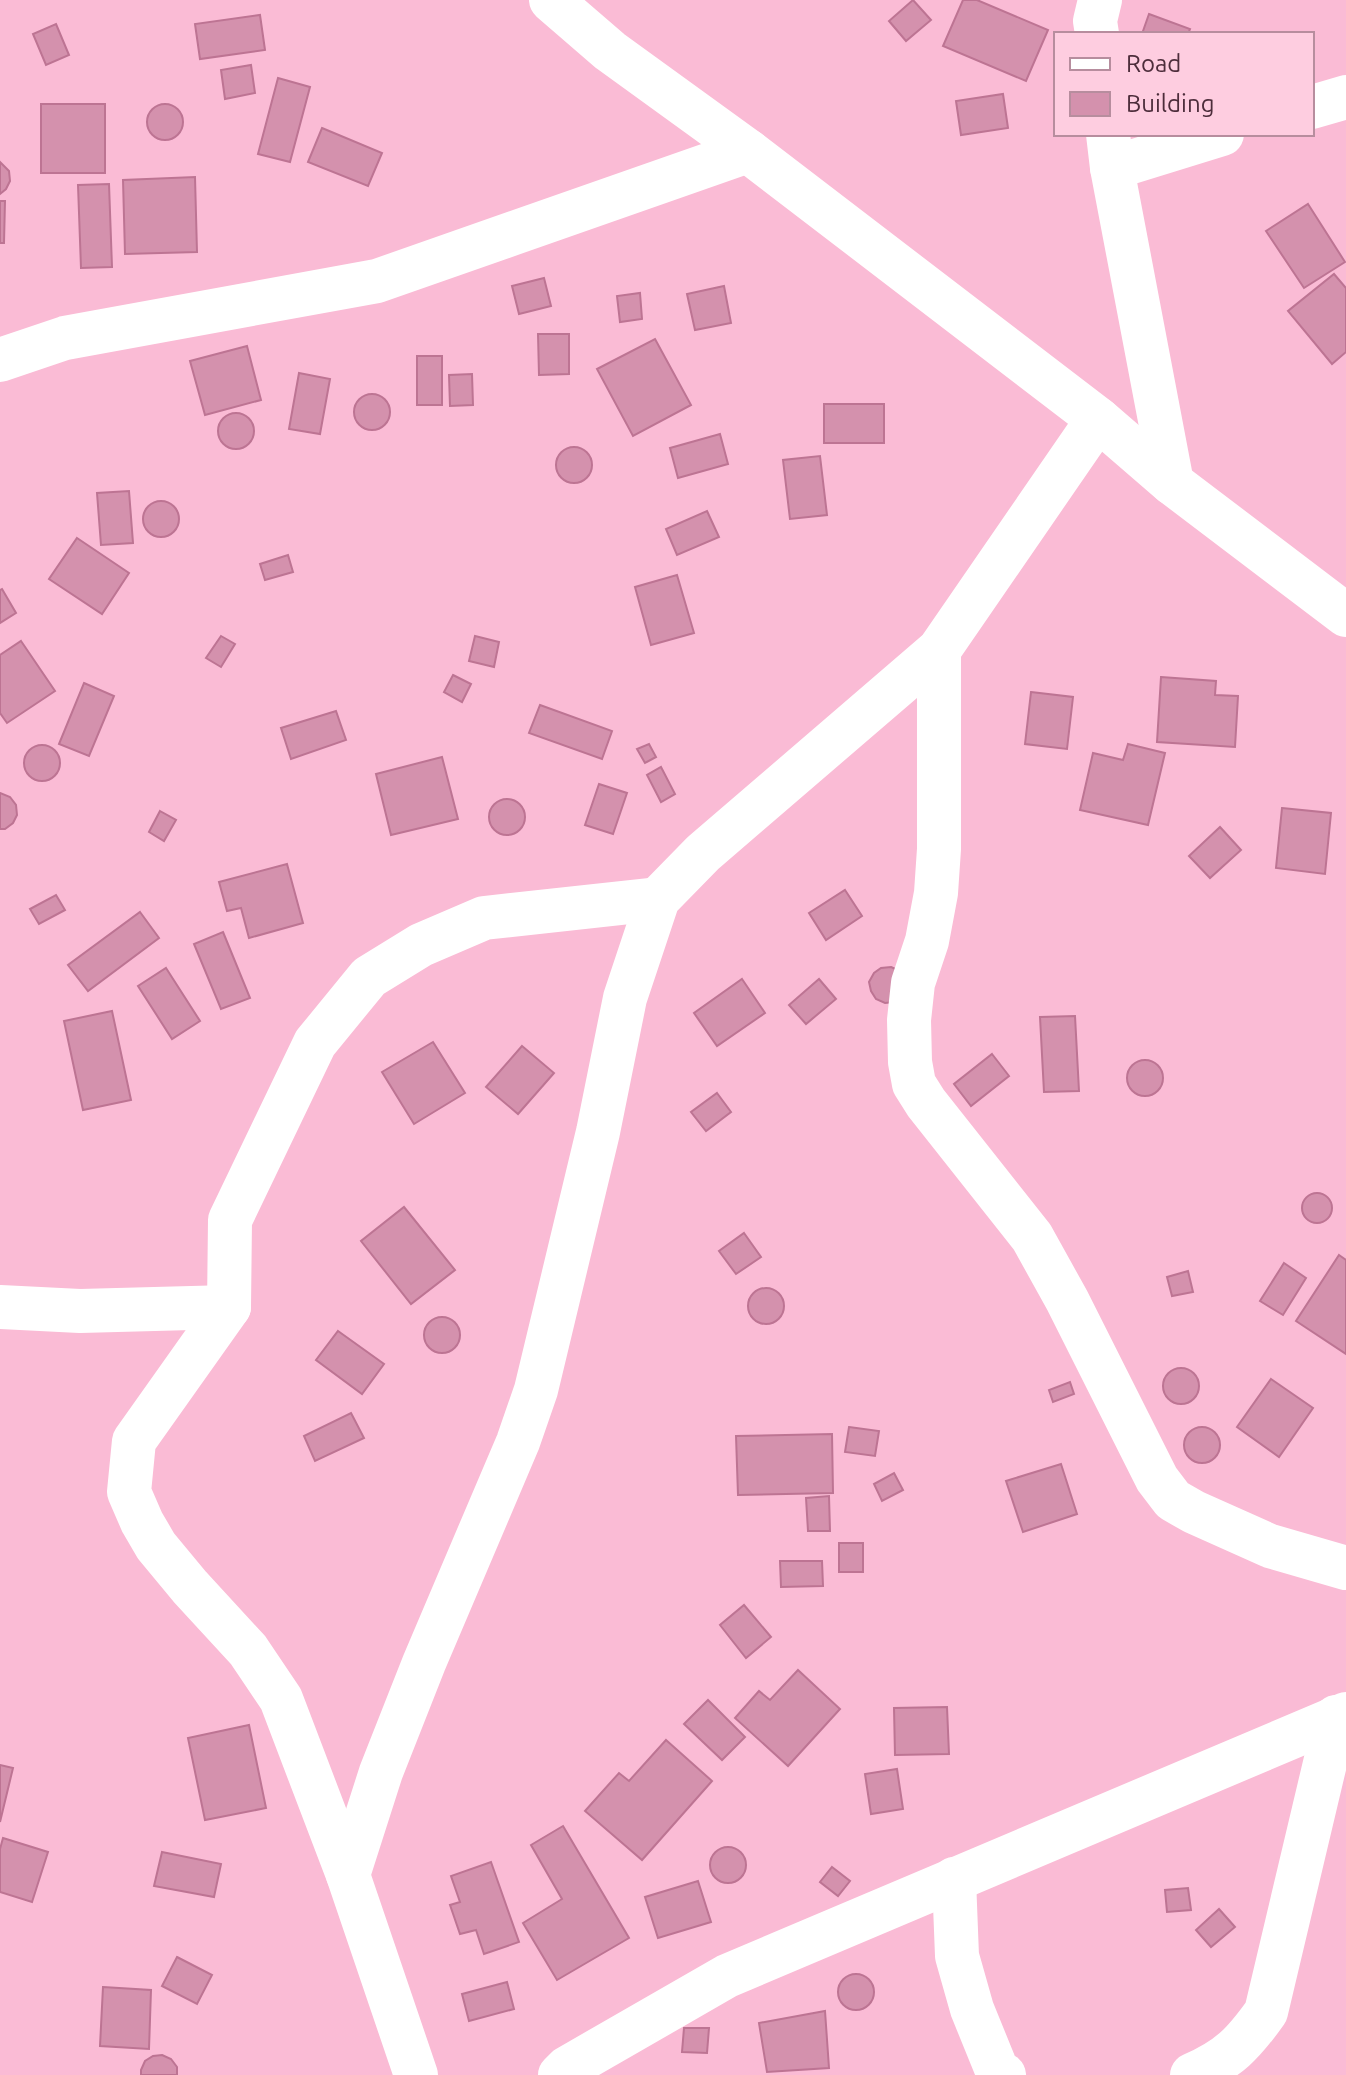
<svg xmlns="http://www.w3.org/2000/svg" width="1346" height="2075" font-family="Ubuntu,sans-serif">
  <rect width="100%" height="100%" fill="#fabbd5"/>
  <g fill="#d491ad" stroke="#bd7493" stroke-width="2">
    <path d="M913 0 931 20 906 41 889 21Z"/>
    <path d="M963 0H977L1048 30 1026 81 943 46Z"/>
    <path d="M1149 14 1190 29 1188 34H1142Z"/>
    <path d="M260 15 265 50 200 59 195 24Z"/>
    <path d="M56 24 69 55 46 65 33 34Z"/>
    <path d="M251 65 255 93 225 99 221 70Z"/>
    <path d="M278 78 310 87 290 162 258 154Z"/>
    <path d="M1003 94 1008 128 961 135 956 101Z"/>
    <circle cx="165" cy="122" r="18"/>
    <rect x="41" y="104" width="64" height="69"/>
    <path d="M322 128 382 153 368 186 308 162Z"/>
    <path d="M0 162 9 171 10 181 6 189 0 194Z"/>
    <path d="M195 177 197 252 125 254 123 180Z"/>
    <path d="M109 184 112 267 81 268 78 185Z"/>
    <path d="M0 201H5L4 243H0Z"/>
    <path d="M1308 204 1345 262 1304 288 1266 231Z"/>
    <path d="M1334 274 1346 288V352L1332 364 1288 311Z"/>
    <path d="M544 278 551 306 519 314 512 286Z"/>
    <path d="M724 286 731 323 695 330 687 294Z"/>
    <path d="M640 293 642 319 620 322 617 296Z"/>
    <path d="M538 334H569V374L539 375Z"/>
    <path d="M655 339 691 405 633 436 597 369Z"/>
    <path d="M247 346 261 400 205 415 190 361Z"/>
    <rect x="417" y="356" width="25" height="49"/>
    <path d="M299 373 330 379 320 434 289 429Z"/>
    <path d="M472 374 473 405 450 406 449 375Z"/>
    <circle cx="372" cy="412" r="18"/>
    <rect x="824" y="404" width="60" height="39"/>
    <circle cx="236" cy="431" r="18"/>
    <path d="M720 434 728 464 678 478 670 448Z"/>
    <circle cx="574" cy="465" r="18"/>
    <path d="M820 456 827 515 790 519 783 460Z"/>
    <path d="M129 491 133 543 101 545 97 493Z"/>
    <circle cx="161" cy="519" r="18"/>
    <path d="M707 511 719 537 677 555 666 529Z"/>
    <path d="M77 538 129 573 102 614 49 579Z"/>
    <path d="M288 555 293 572 265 580 260 564Z"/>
    <path d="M677 575 694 633 651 645 635 587Z"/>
    <path d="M2 589 16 613 0 623V590Z"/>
    <path d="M221 636 235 644 221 667 206 658Z"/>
    <path d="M475 636 499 642 494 667 469 661Z"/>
    <path d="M21 641 55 691 7 723 0 713V655Z"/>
    <path d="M453 675 471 684 462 702 444 692Z"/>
    <path d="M1161 677 1216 681 1215 695 1238 696 1235 747 1157 742Z"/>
    <path d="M84 683 114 696 89 756 59 744Z"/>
    <path d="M1031 692 1073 697 1067 749 1025 744Z"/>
    <path d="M540 705 612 731 602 759 529 733Z"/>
    <path d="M336 711 346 740 291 759 281 728Z"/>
    <path d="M649 744 656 757 645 763 637 749Z"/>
    <path d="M1128 744 1165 753 1148 825 1080 810 1093 753 1123 760Z"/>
    <circle cx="42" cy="763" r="18"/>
    <path d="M442 757 458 819 391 835 376 774Z"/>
    <path d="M661 767 675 794 661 802 647 775Z"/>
    <path d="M599 784 627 793 613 834 585 825Z"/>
    <path d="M0 793 10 797 16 805 17 815 13 823 5 829H0Z"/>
    <circle cx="507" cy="817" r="18"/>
    <path d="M1282 808 1331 813 1325 874 1276 868Z"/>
    <path d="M160 811 176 820 164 841 149 832Z"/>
    <path d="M1220 827 1241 850 1210 878 1189 856Z"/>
    <path d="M287 864 303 923 249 938 241 908 227 911 219 882Z"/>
    <path d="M845 890 862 916 826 940 809 913Z"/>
    <path d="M56 895 65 910 39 924 30 909Z"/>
    <path d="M140 912 159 938 88 991 68 965Z"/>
    <path d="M223 932 250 998 221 1009 194 944Z"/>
    <path d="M891 967 900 971 894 1002 885 1003 876 999 871 991 869 982 874 973 881 968Z"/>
    <path d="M166 968 200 1021 172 1039 138 986Z"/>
    <path d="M742 979 765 1013 717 1046 694 1013Z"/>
    <path d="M819 979 836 999 806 1024 789 1005Z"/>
    <path d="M112 1011 131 1100 83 1110 64 1021Z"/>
    <path d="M1075 1016 1079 1091 1044 1092 1040 1017Z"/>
    <path d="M433 1042 465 1093 414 1124 382 1072Z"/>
    <path d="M522 1046 554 1073 518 1114 486 1087Z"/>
    <path d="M992 1054 1009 1076 971 1106 954 1084Z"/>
    <circle cx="1145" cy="1078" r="18"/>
    <path d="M717 1093 731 1112 706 1131 691 1112Z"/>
    <circle cx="1317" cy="1208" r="15"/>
    <path d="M404 1207 455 1270 411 1304 361 1241Z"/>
    <path d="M744 1233 761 1257 736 1274 719 1251Z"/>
    <path d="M1339 1255 1346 1260V1354L1296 1321Z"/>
    <path d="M1284 1263 1306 1278 1283 1315 1260 1301Z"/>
    <path d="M1188 1271 1193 1292 1172 1296 1167 1277Z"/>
    <circle cx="766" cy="1306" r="18"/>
    <circle cx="442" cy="1335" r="18"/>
    <path d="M338 1331 384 1364 362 1394 316 1360Z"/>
    <circle cx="1181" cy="1386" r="18"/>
    <path d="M1271 1379 1313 1408 1279 1457 1237 1427Z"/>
    <path d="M1070 1382 1074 1394 1053 1402 1049 1390Z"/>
    <path d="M351 1413 364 1438 315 1461 304 1436Z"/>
    <circle cx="1202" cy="1445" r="18"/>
    <path d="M849 1427 879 1431 875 1456 845 1452Z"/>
    <path d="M832 1434 833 1493 738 1495 736 1436Z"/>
    <path d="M1061 1464 1077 1514 1023 1532 1006 1481Z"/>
    <path d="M894 1473 903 1490 882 1501 874 1484Z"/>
    <path d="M829 1496 830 1531H808L806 1498Z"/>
    <rect x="839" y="1543" width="24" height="29"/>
    <path d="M780 1561H822L823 1586 781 1587Z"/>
    <path d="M744 1605 771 1637 746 1658 720 1625Z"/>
    <path d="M798 1670 840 1709 788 1766 735 1718 759 1691 770 1700Z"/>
    <path d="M708 1700 745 1737 722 1760 684 1724Z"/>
    <path d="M947 1707 949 1754 895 1755 894 1708Z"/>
    <path d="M249 1725 266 1808 205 1820 188 1738Z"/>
    <path d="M666 1740 712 1781 642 1860 585 1811 619 1773 629 1781Z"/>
    <path d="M0 1765 13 1768 0 1822Z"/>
    <path d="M897 1769 903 1809 871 1814 865 1774Z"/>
    <path d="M563 1826 629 1938 557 1980 523 1923 562 1899 531 1845Z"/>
    <path d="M3 1838 48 1852 32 1902 0 1892V1849Z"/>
    <circle cx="728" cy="1865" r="18"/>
    <path d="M162 1852 221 1864 214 1897 154 1886Z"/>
    <path d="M491 1862 519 1942 484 1954 476 1930 460 1934 450 1905 460 1902 451 1876Z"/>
    <path d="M832 1867 850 1881 838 1896 820 1882Z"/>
    <path d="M698 1881 711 1922 658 1938 645 1897Z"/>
    <path d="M1188 1888 1191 1910 1167 1912 1165 1890Z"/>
    <path d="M1219 1909 1235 1927 1211 1947 1196 1930Z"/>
    <path d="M177 1957 212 1975 197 2004 162 1986Z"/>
    <circle cx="856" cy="1992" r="18"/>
    <path d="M507 1982 514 2009 469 2021 462 1994Z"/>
    <path d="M103 1987 151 1990 149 2049 100 2046Z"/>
    <path d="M825 2011 829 2068 767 2072 759 2023Z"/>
    <path d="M684 2028H709L707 2053 682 2052Z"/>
    <path d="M162 2055 171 2059 177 2067V2075H141V2070L145 2061 153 2056Z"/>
  </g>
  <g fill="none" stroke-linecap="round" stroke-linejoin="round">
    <g stroke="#fff" stroke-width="44">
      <path d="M1097 34 1095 21 1100 0"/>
      <path d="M1312 107 1346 97"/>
      <path d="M1108 134 1112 168 1172 483"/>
      <path d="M1112 168 1222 134"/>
      <path d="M0 360 65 338 377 281 748 151"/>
      <path d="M939 650V849L936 893 927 941 913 983 909 1020 910 1062 914 1084 926 1103 1032 1237 1067 1300 1157 1479 1173 1500 1194 1512 1270 1546 1346 1568"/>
      <path d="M0 1307 80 1311 229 1307"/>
      <path d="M348 1875 381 1772 424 1663 518 1442 536 1390 598 1132 625 998 658 899 703 853 939 650 1098 419"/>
      <path d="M954 1879 957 1956 972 2009 998 2073 1004 2075"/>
      <path d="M416 2075 348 1875 281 1699 248 1650 190 1587 156 1546 142 1522 129 1492 134 1441 229 1307 230 1220 315 1043 369 977 421 945 484 918 658 899"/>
      <path d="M560 2075 567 2068 727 1976 1346 1714"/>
      <path d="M1192 2075C1229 2059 1243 2044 1266 2012L1336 1717"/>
    </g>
    <path stroke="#fff" stroke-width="44" d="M551 0 610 51 748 151 1098 419 1172 483 1346 615"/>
  </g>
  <rect x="1054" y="32" width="260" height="104" fill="#fecde0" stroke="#b78d9e" stroke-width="2"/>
  <rect x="1070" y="58" width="40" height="12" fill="#ffffff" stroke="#b78d9e" stroke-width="2"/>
  <text x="1126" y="72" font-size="24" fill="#4d2d3b">Road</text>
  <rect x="1070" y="92" width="40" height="24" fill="#d491ad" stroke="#b78d9e" stroke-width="2"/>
  <text x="1126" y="112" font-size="24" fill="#4d2d3b">Building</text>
</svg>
